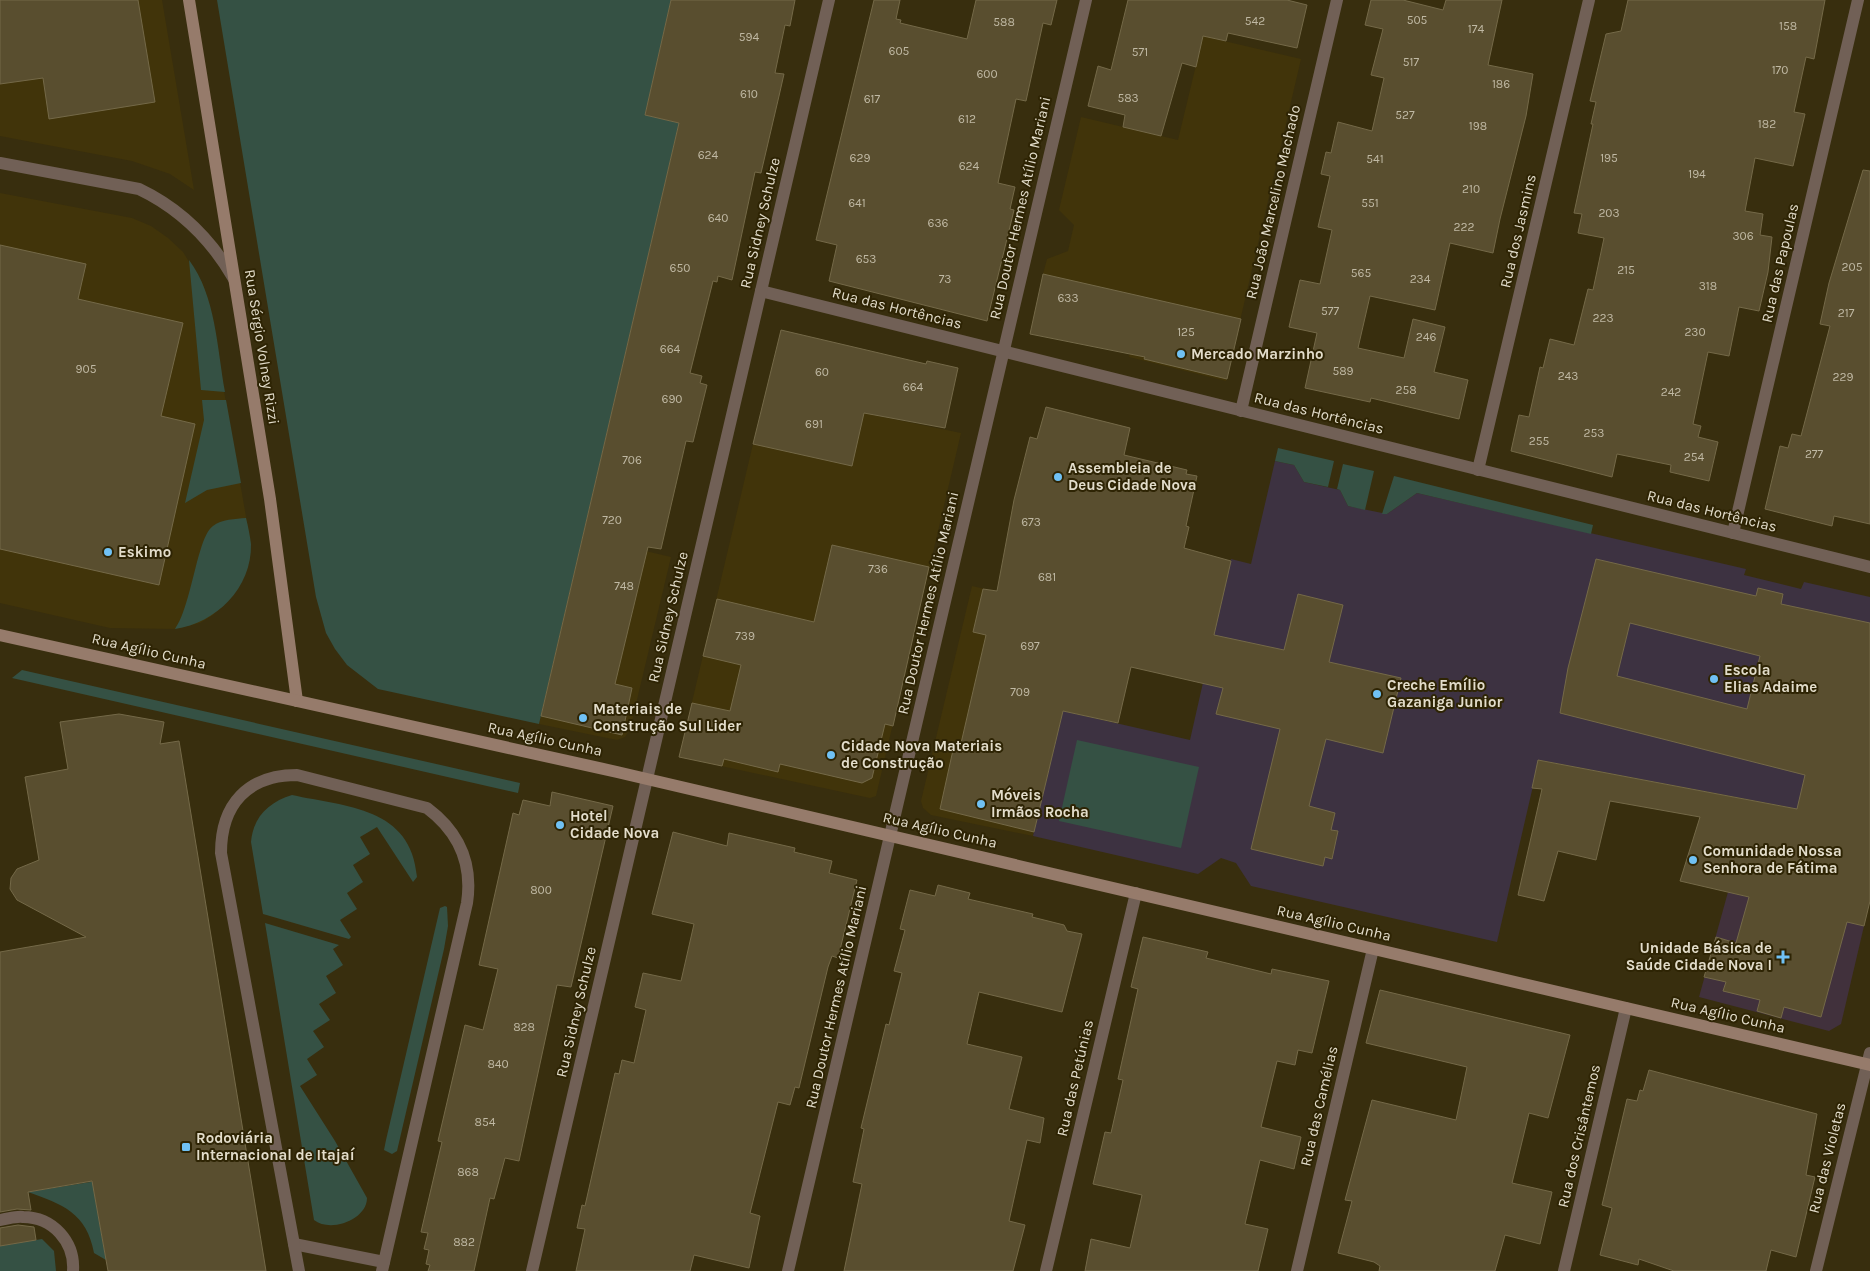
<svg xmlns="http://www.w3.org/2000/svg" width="1870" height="1271" font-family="Karla,sans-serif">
  <rect width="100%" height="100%" fill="#382e0e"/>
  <g fill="#41340a">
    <path d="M0 0H162L194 190 170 174 132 161 0 136Z"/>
    <path d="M1203 36 1301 59 1226 381 1129 357 1143 297 1043 274 1047 259 1068 251 1074 225 1059 210 1081 117 1178 140Z"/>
    <path d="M0 193 132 218 151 226 168 238 183 252 203 284 208 300 251 545 244 577 236 591 213 615 200 623 175 629 110 628 0 603Z"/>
    <path d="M864 413 961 433 876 796 870 798 679 757 753 444 851 466Z"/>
    <path d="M582 536 671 557 630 729 625 737 617 740 539 724Z"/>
    <path d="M972 586 1086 612 1033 836 931 815 923 808 921 801Z"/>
  </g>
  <path fill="#3d3241" d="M1275 461 1294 465 1304 482 1340 490 1348 506 1387 514 1417 493 1746 569 1744 575 1801 589 1804 582 1870 597V827L1783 806 1539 760 1497 942 1251 886 1236 863 1221 858 1198 874 1033 836 1063 711 1190 740 1231 559 1251 564Z"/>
  <path fill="#41313c" d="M1728 892 1864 926 1841 1024 1829 1031 1699 997Z"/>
  <g fill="#355144">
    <path d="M217 0H671L645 115 679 123 539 724 378 689 347 665 335 649 326 633 316 597Z"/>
    <path d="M189 260C216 296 217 348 225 392L201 390Z"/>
    <path d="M202 400H226L241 483 207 490 185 503 204 420Z"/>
    <path d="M1278 448 1334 461 1328 487 1304 482 1294 465 1275 461Z"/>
    <path d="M1343 464 1374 471 1365 510 1348 506 1340 490 1337 489Z"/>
    <path d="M1394 476 1593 525 1591 534 1417 493 1387 514H1382Z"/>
    <path d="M246 518C248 526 250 536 251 544 252 588 216 623 175 629 192 605 197 537 213 526 221 519 236 519 246 518Z"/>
    <path d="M22 670 520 783 518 793 12 678Z"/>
    <path d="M1077 740 1199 767 1181 848 1059 821Z"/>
    <path d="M292 795C347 807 411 807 417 877L413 882 377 827 360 837 370 854 353 865 363 882 347 893 357 909 340 920 351 937 349 939 263 914 251 842C253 817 269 802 292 795Z"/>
    <path d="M445 906 447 907 448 926 444 949 397 1151 392 1154 384 1150 386 1140 440 908Z"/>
    <path d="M265 923 339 945 333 949 343 965 326 976 336 993 319 1004 330 1020 313 1031 324 1047 307 1059 317 1075 300 1086 335 1141 367 1198C367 1220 330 1233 314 1220Z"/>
    <path d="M103 1180 94 1192 106 1260 94 1253C87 1213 62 1204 28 1192Z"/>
    <path d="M42 1239 54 1251 56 1271H0V1246Z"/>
  </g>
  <g fill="#594e2f" stroke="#746948" fill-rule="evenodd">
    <path d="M0 0H138L155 102 49 119 43 78 0 84Z"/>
    <path d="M671 0H795L790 26 785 25 775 73 784 74 779 96 761 173 755 172 732 280 718 276 717 282 713 281 690 373 702 376 700 383 707 385 693 442 686 441 661 549 648 547 615 684 632 688 622 735 541 716 679 123 645 115Z"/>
    <path d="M874 0H900L896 19 901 20 900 23 967 39 976 0H1057L1051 25 1043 23 1026 101 1016 99 998 183 1015 187 1010 209 1014 210 987 321 829 281 837 245 816 240Z"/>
    <path d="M1128 0H1287L1307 5 1297 48 1228 33 1226 41 1203 36 1196 67 1182 63 1161 136 1123 127 1125 115 1088 106 1098 66 1111 70Z"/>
    <path d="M1371 0H1403L1443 10 1446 0H1502L1488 65 1533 74 1526 116 1500 219 1493 253 1450 243 1435 310 1370 296 1358 348 1404 358 1413 319 1445 327 1434 372 1468 380 1459 419 1371 398 1370 402 1305 388 1317 333 1289 327 1300 280 1320 284 1332 230 1318 227 1330 176 1321 174 1326 152 1331 153 1338 122 1372 131 1384 78 1371 75 1383 29 1365 25Z"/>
    <path d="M1628 0H1825L1814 59 1806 57 1794 112 1805 114 1793 166 1755 158 1745 211 1763 214 1760 235 1772 237 1768 272 1759 311 1739 307 1729 356 1708 352 1693 424 1701 426 1698 437 1718 442 1709 481 1670 472 1671 465 1617 454 1612 477 1511 451 1519 415 1529 417 1540 367 1543 368 1550 339 1574 345 1588 289 1593 290 1604 238 1578 233 1582 214 1574 213 1593 124H1591L1596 102 1590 101 1606 34 1621 31Z"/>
    <path d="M1863 170 1870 171V524L1834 516 1832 526 1765 509 1780 446 1788 448 1792 434 1801 436 1830 326 1820 324 1829 283Z"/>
    <path d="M0 245 86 264 78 299 183 323 161 416 195 424 159 585 0 549Z"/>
    <path d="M1043 274 1241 319 1227 379 1144 359 1145 357 1030 334Z"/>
    <path d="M781 330 926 364 927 361 958 368 945 428 864 413 852 466 753 444Z"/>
    <path d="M1046 407 1130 428 1124 455 1187 470 1186 474 1197 476 1186 526 1189 527 1184 548 1231 561 1214 635 1284 650 1298 594 1343 605 1329 662 1401 678 1383 753 1326 739 1309 806 1335 813 1331 830 1338 831 1332 859 1325 857 1323 866 1251 849 1280 729 1216 714 1223 688 1131 667 1118 723 1063 711 1034 832 940 809 953 750 959 752 986 635 973 632 983 589 997 591 1014 500 1030 437 1037 439Z"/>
    <path d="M832 545 929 567 893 726 885 724 872 778 862 783 780 764 778 772 724 759 722 766 679 757 692 703 730 711 741 665 703 656 717 599 814 622Z"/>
    <path d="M1596 559 1756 596 1758 588 1783 594 1781 604 1870 623V901L1864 926 1847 922 1821 1017 1784 1007 1781 1018 1757 1011 1760 1000 1723 991 1726 982 1704 977 1716 937 1736 943 1749 897 1680 881 1700 817 1610 801 1596 860 1558 851 1544 901 1518 895 1542 789 1532 788 1538 760 1797 809 1805 775 1560 713 1568 668ZM1630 623 1760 656 1747 709 1617 676Z"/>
    <path d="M119 714 164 722 160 744 179 741 266 1271H108L92 1181 28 1192 31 1210 17 1209 0 1212V952L86 937 17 900 10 889 11 878 17 869 39 860 25 777 68 769 60 722Z"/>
    <path d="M552 792 613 806 571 987 557 985 519 1161 505 1158 494 1199 490 1198 474 1271H428L430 1265 426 1264 429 1250 424 1249 428 1233 421 1232 442 1142 438 1141 465 1025 483 1030 498 969 479 965 513 813 519 815 523 800 550 806Z"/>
    <path d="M673 832 727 846 729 833 795 848 794 852 832 861 829 873 857 880 838 958 832 956 828 967 799 1088 795 1087 790 1105 778 1102 750 1213 760 1216 749 1268 694 1255 690 1271H576L585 1229 577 1228 582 1205 585 1206 615 1073 619 1074 622 1060 634 1063 646 1010 635 1007 643 973 681 981 694 924 652 914Z"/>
    <path d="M938 885 970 893 968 899 1033 914 1032 917 1064 925 1067 931 1082 934 1062 1012 979 992 967 1044 1022 1057 1009 1109 1044 1118 1040 1143 1027 1140 1009 1221 1025 1225 1013 1271H844L862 1184 853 1182 864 1129 861 1128 886 1024 889 1025 902 973 894 971 905 930 900 929 910 890 935 896Z"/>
    <path d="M1143 937 1208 952 1206 958 1271 974 1272 969 1329 981 1312 1053 1298 1050 1295 1065 1277 1061 1261 1127 1301 1137 1294 1169 1260 1160 1245 1224 1268 1229 1258 1271H1085L1091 1239 1130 1248 1142 1195 1093 1184 1105 1132 1111 1133 1123 1080 1118 1079 1138 989 1131 987Z"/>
    <path d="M1380 990 1570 1035 1548 1118 1529 1113 1512 1183 1552 1192 1540 1244 1505 1235 1495 1271H1379L1380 1266 1374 1262 1338 1253 1352 1201 1345 1200 1372 1100 1456 1120 1467 1067 1366 1043Z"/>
    <path d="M1649 1070 1817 1114 1806 1175 1815 1177 1796 1257 1771 1250 1766 1271H1674L1639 1259 1638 1265 1600 1255 1612 1208 1602 1205 1627 1099 1637 1101 1640 1090 1643 1091Z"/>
    <path d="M18 1225 34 1227 36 1240 0 1246V1228Z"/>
  </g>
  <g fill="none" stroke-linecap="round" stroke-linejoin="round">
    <g stroke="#716056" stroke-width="12">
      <path d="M0 1220C8 1219 16 1216 23 1217 53 1217 75 1242 73 1271"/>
      <path d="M294 1244 384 1262"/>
      <path d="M299 1271 221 853C221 804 248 775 297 775L427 808C459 832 473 863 467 903L382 1271"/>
    </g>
    <g stroke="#716056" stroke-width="12">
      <path d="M0 163 139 189C181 209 211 239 234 279"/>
      <path d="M761 291 1870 567"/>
      <path d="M1241 411 1337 0"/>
      <path d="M1478 470 1589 0"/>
      <path d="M1733 533 1858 0"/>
      <path d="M532 1271 829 0"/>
      <path d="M788 1271 1086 0"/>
      <path d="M1046 1271 1136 893"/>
      <path d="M1297 1271 1373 949"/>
      <path d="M1564 1271 1626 1008"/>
      <path d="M1816 1271 1870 1053"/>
    </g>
    <g stroke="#967b6b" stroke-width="12">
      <path d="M189 0 270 499 297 701"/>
      <path d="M0 635 617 772 1870 1065"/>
    </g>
  </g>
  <g fill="#70c1f4" stroke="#2e2404" stroke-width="2">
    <circle cx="1181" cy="354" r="5"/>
    <circle cx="1058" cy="477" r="5"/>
    <circle cx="108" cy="552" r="5"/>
    <circle cx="1714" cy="679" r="5"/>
    <circle cx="1377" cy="694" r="5"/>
    <circle cx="583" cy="718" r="5"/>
    <circle cx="831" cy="755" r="5"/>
    <circle cx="981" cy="804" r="5"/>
    <circle cx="560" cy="825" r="5"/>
    <circle cx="1693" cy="860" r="5"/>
    <path d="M1780.5 949.5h5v5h5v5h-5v5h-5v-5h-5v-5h5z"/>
    <rect x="181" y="1142" width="10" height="10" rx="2.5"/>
  </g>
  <g text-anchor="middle" stroke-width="4" stroke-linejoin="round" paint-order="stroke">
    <g font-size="12" fill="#c0b9a4">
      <text x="1417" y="24">505</text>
      <text x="1255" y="25">542</text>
      <text x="1004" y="26">588</text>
      <text x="1788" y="30">158</text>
      <text x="1476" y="33">174</text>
      <text x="749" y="41">594</text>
      <text x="899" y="55">605</text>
      <text x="1140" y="56">571</text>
      <text x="1411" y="66">517</text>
      <text x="1780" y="74">170</text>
      <text x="987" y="78">600</text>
      <text x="1501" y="88">186</text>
      <text x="749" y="98">610</text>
      <text x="1128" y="102">583</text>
      <text x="872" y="103">617</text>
      <text x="1405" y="119">527</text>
      <text x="967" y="123">612</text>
      <text x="1767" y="128">182</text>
      <text x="1478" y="130">198</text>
      <text x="708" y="159">624</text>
      <text x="860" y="162">629</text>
      <text x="1609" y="162">195</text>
      <text x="1375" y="163">541</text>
      <text x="969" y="170">624</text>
      <text x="1697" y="178">194</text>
      <text x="1471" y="193">210</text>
      <text x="857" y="207">641</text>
      <text x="1370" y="207">551</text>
      <text x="1609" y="217">203</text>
      <text x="718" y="222">640</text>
      <text x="938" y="227">636</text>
      <text x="1464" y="231">222</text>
      <text x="1743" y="240">306</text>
      <text x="866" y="263">653</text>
      <text x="1852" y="271">205</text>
      <text x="680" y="272">650</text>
      <text x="1626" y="274">215</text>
      <text x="1361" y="277">565</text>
      <text x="945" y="283">73</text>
      <text x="1420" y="283">234</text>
      <text x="1708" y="290">318</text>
      <text x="1068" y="302">633</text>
      <text x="1330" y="315">577</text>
      <text x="1846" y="317">217</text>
      <text x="1603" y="322">223</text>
      <text x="1186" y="336">125</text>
      <text x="1695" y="336">230</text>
      <text x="1426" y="341">246</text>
      <text x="670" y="353">664</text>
      <text x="86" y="373">905</text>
      <text x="1343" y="375">589</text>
      <text x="822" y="376">60</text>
      <text x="1568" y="380">243</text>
      <text x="1843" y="381">229</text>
      <text x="913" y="391">664</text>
      <text x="1406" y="394">258</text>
      <text x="1671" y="396">242</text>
      <text x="672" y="403">690</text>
      <text x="814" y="428">691</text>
      <text x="1594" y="437">253</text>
      <text x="1539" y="445">255</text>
      <text x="1814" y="458">277</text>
      <text x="1694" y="461">254</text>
      <text x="632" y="464">706</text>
      <text x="612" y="524">720</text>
      <text x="1031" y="526">673</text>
      <text x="878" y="573">736</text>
      <text x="1047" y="581">681</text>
      <text x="624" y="590">748</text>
      <text x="745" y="640">739</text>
      <text x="1030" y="650">697</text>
      <text x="1020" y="696">709</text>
      <text x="541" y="894">800</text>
      <text x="524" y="1031">828</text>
      <text x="498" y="1068">840</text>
      <text x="485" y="1126">854</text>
      <text x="468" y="1176">868</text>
      <text x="464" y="1246">882</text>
    </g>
    <g font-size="15" fill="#e3ddcb" stroke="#2e2404">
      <text transform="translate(1273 202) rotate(-77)" y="5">Rua João Marcelino Machado</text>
      <text transform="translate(1020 208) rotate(-77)" y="5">Rua Doutor Hermes Atílio Mariani</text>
      <text transform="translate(760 223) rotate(-77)" y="5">Rua Sidney Schulze</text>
      <text transform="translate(1518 231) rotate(-77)" y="5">Rua dos Jasmins</text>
      <text transform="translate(1780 263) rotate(-77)" y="5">Rua das Papoulas</text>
      <text transform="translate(897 308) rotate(14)" y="5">Rua das Hortências</text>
      <text transform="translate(262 347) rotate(81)" y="5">Rua Sérgio Volney Rizzi</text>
      <text transform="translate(1319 413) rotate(14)" y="5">Rua das Hortências</text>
      <text transform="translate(1712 511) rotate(14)" y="5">Rua das Hortências</text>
      <text transform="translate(928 603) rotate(-77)" y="5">Rua Doutor Hermes Atílio Mariani</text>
      <text transform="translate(668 617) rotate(-77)" y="5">Rua Sidney Schulze</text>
      <text transform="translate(149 651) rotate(13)" y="5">Rua Agílio Cunha</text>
      <text transform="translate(545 739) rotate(12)" y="5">Rua Agílio Cunha</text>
      <text transform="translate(940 830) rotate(13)" y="5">Rua Agílio Cunha</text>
      <text transform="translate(1334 923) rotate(13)" y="5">Rua Agílio Cunha</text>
      <text transform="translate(836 997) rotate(-77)" y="5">Rua Doutor Hermes Atílio Mariani</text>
      <text transform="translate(576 1012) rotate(-77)" y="5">Rua Sidney Schulze</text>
      <text transform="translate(1728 1015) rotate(13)" y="5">Rua Agílio Cunha</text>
      <text transform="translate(1075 1078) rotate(-77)" y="5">Rua das Petúnias</text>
      <text transform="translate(1319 1106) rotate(-77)" y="5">Rua das Camélias</text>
      <text transform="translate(1579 1136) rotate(-77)" y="5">Rua dos Crisântemos</text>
      <text transform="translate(1827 1158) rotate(-76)" y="5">Rua das Violetas</text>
    </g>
    <g font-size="15" font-weight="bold" fill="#e3ddcb" stroke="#2e2404" text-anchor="start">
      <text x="1191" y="359">Mercado Marzinho</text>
      <text x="1068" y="473">Assembleia de<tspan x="1068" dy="17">Deus Cidade Nova</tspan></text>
      <text x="118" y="557">Eskimo</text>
      <text x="1724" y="675">Escola<tspan x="1724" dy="17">Elias Adaime</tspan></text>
      <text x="1387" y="690">Creche Emílio<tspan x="1387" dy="17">Gazaniga Junior</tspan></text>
      <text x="593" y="714">Materiais de<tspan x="593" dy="17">Construção Sul Lider</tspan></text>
      <text x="841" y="751">Cidade Nova Materiais<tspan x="841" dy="17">de Construção</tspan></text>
      <text x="991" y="800">Móveis<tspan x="991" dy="17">Irmãos Rocha</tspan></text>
      <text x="570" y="821">Hotel<tspan x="570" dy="17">Cidade Nova</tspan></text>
      <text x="1703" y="856">Comunidade Nossa<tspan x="1703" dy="17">Senhora de Fátima</tspan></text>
      <text x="1772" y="953" text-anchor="end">Unidade Básica de<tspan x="1772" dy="17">Saúde Cidade Nova I</tspan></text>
      <text x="196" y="1143">Rodoviária<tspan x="196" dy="17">Internacional de Itajaí</tspan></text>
    </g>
  </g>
</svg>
